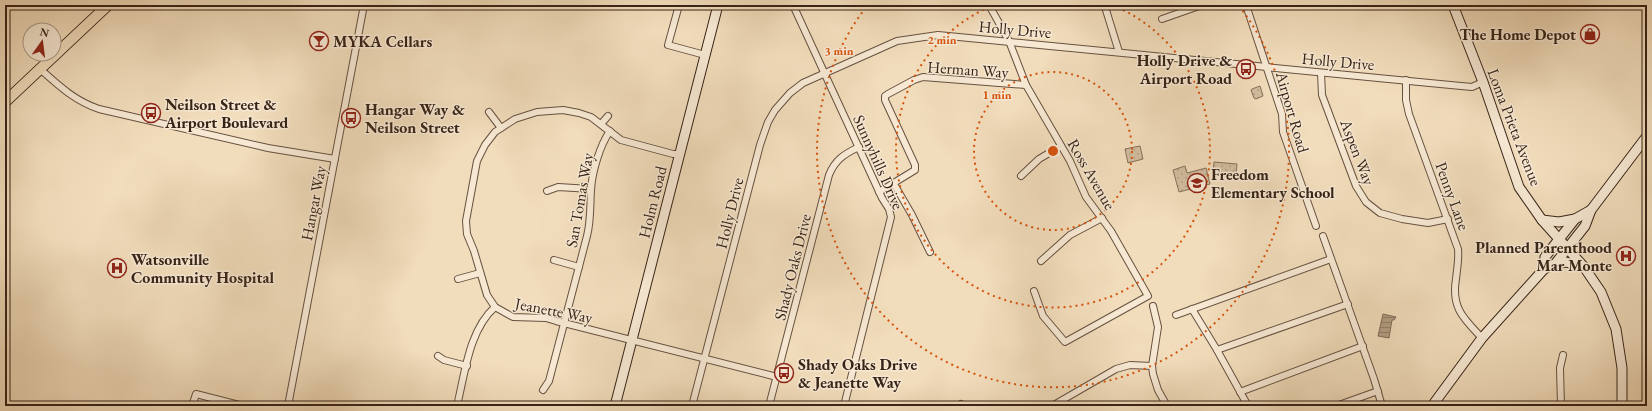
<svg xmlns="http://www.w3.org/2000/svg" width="1652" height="411" font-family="'EB Garamond',serif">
  <defs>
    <pattern id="grass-dots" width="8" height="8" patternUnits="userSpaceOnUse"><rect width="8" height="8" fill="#d1bd9f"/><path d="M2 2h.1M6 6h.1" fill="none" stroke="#b4a288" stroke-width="1.8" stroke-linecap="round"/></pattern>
    <pattern id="water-rules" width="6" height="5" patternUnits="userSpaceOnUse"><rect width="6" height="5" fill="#b29d83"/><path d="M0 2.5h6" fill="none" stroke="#92806a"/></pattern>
  </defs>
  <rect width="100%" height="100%" fill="#f1dcbb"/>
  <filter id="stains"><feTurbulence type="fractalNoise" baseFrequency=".005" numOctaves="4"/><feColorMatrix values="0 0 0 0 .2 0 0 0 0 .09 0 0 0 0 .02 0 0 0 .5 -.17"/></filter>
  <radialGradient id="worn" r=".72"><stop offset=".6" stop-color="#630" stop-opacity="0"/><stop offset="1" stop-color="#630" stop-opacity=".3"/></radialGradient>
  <g fill="url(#grass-dots)" stroke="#84705b">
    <path d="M1260 86 1263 96 1256 99 1254 98 1251 90 1252 89Z"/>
    <path d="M1140 146 1143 159 1128 163 1125 149Z"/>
    <path d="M1214 162 1237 164 1236 175 1213 173Z"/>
    <path d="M1185 166 1187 173 1206 168 1210 184 1179 192 1173 170Z"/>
  </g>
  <path fill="url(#water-rules)" stroke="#816c58" d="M1383 314 1396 317 1394 320H1392L1389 338 1378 336Z"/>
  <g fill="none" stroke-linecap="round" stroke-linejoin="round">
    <defs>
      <g id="street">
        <path d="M679 5 668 45 705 55"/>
        <path d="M793 5 882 198 889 209 891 217 844 406"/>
        <path d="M1108 5 1106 10 1119 52"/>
        <path d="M1246 5 1282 114 1283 132 1316 226"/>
        <path d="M1162 19 1202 5"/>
        <path d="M40 69C59 86 75 101 99 109L268 148 335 159"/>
        <path d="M1321 73 1322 95 1356 186 1366 202 1380 213 1402 219 1428 223 1448 219"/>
        <path d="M1406 80V100L1409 114 1458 249C1459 259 1457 269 1456 279 1451 308 1464 319 1482 338"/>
        <path d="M1026 85 1070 161 1086 197 1111 231 1148 296 1065 342 1043 316 1034 291"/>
        <path d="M489 112 501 128"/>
        <path d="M601 124 608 116"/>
        <path d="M679 154H673L621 140 591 117 579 113 563 110 537 112 515 119 495 132 485 145 477 161 466 221 467 234 474 251 487 295 495 307 513 317 546 318 556 321 777 377"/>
        <path d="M1021 176 1039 159 1061 146"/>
        <path d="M894 184 912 215 930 252"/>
        <path d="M547 191 558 187 591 189"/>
        <path d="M879 192 915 170V165L885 100V96L888 94 914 80 923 77 1026 85 1009 41 989 5"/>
        <path d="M1323 236 1374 379 1382 406"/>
        <path d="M554 260 579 267"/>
        <path d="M1041 261 1070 235 1102 218"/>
        <path d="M458 279 480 273"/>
        <path d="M1153 306 1158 327 1152 366 1153 374 1158 390 1167 406"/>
        <path d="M1192 309 1217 350 1248 406"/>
        <path d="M1176 315 1331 259"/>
        <path d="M1217 350 1348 304"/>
        <path d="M438 356 444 360 467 366"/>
        <path d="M543 390 549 381 587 236C591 221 590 205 591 190 592 172 600 145 610 131"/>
        <path d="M1240 392 1363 346"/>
        <path d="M961 404 964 406"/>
        <path d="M192 406 196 394 243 406"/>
        <path d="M288 406 364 5"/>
        <path d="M457 406C465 373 469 330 495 307"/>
        <path d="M692 406 760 145 768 122 775 110 790 93 803 83 897 41 938 35 1440 84 1472 87 1483 82"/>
        <path d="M769 406 829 175C835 160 844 154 859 147"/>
        <path d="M1052 406 1116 369 1130 365 1152 366"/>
        <path d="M1336 406 1378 391"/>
        <path d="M1561 406 1560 368 1563 355"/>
      </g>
      <g id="secondary">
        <path d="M1453 5 1483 82 1519 187 1542 220 1584 267 1601 292 1616 329 1622 368V406"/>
        <path d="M1542 220 1559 222 1575 219"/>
        <path d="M1555 264 1566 262 1584 267"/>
        <path d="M1544 269 1545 257 1575 219 1591 210"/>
        <path d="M615 406 718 5"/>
        <path d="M1432 406 1482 338 1544 269 1555 264 1585 226 1591 210 1647 136"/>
      </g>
      <path id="primary" d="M5 102 108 5"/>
    </defs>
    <use href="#street" stroke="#665140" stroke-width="8"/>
    <use href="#secondary" stroke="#372317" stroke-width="11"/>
    <use href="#primary" stroke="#372317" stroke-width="12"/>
    <use href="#street" stroke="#f6e8d3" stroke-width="6"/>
    <use href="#secondary" stroke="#f6e8d3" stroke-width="9"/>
    <use href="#primary" stroke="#f1dcbb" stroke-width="10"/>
  </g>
  <g fill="none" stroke="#d6540d" stroke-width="2" stroke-dasharray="2 4">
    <circle cx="1053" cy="151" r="79"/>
    <path d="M1112 5A157 157 0 1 1 994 5"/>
    <path d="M1239 6A236 236 0 1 1 867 6"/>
  </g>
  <defs>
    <symbol id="shop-ring" viewBox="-11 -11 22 22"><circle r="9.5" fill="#f6e8d3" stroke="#8f2418" stroke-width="1.5"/><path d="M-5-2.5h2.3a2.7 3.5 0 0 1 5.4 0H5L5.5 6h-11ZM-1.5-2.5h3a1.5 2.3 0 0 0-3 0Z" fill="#8f2418"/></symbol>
    <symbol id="bar-ring" viewBox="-11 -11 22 22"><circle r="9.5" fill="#f6e8d3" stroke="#8f2418" stroke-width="1.5"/><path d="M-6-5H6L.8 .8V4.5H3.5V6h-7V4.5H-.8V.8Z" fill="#8f2418"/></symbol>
    <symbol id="bus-ring" viewBox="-11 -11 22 22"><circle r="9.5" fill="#f6e8d3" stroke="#8f2418" stroke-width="1.5"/><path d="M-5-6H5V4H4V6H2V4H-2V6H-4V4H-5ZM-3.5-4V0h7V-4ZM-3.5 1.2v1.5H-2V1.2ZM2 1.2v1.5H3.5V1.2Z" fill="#8f2418"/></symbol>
    <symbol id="school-ring" viewBox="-11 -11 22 22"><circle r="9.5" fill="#f6e8d3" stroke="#8f2418" stroke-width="1.5"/><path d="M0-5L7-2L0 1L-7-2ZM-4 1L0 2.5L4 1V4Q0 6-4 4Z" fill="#8f2418"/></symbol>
    <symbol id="hospital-ring" viewBox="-11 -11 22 22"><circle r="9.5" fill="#f6e8d3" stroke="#8f2418" stroke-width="1.5"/><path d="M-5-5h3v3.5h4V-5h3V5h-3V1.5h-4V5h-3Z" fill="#8f2418"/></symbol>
  </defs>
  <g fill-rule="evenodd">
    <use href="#shop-ring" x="1579" y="23" width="22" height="22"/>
    <use href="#bar-ring" x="308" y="30" width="22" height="22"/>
    <use href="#bus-ring" x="1235" y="58" width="22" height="22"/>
    <use href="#bus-ring" x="140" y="102" width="22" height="22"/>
    <use href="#bus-ring" x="340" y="107" width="22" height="22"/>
    <use href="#school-ring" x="1186" y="172" width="22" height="22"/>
    <use href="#hospital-ring" x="1615" y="245" width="22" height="22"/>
    <use href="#hospital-ring" x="106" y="257" width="22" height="22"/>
    <use href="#bus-ring" x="773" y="362" width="22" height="22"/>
  </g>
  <g text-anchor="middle" stroke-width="3" stroke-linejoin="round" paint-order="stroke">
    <g font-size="16" fill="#372317" stroke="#f6e8d3">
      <text transform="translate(1015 29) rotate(5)" y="6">Holly Drive</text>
      <text transform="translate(1338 61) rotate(5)" y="6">Holly Drive</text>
      <text transform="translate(968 69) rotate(4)" y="6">Herman Way</text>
      <text transform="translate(1293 112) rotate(74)" y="6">Airport Road</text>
      <text transform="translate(1515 127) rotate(69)" y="6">Loma Prieta Avenue</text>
      <text transform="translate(1358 152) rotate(69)" y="6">Aspen Way</text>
      <text transform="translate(879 162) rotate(66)" y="6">Sunnyhills Drive</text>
      <text transform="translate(1092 174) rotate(60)" y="6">Ross Avenue</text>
      <text transform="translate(1453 196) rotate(70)" y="6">Penny Lane</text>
      <text transform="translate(579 200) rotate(-80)" y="6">San Tomas Way</text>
      <text transform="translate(652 202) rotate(-76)" y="6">Holm Road</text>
      <text transform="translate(313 203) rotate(-79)" y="6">Hangar Way</text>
      <text transform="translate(729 213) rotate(-76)" y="6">Holly Drive</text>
      <text transform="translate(792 267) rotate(-76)" y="6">Shady Oaks Drive</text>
      <text transform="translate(554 310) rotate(11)" y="6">Jeanette Way</text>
    </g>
    <g font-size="16" font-weight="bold" fill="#372317" stroke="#f6e8d3" text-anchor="start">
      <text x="1576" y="40" text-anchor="end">The Home Depot</text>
      <text x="333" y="47">MYKA Cellars</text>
      <text x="1232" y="66" text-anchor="end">Holly Drive &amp;<tspan x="1232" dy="18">Airport Road</tspan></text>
      <text x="165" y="110">Neilson Street &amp;<tspan x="165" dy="18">Airport Boulevard</tspan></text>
      <text x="365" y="115">Hangar Way &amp;<tspan x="365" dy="18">Neilson Street</tspan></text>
      <text x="1211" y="180">Freedom<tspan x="1211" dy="18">Elementary School</tspan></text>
      <text x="1612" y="253" text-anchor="end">Planned Parenthood<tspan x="1612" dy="18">Mar Monte</tspan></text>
      <text x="131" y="265">Watsonville<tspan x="131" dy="18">Community Hospital</tspan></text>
      <text x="798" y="370">Shady Oaks Drive<tspan x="798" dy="18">&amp; Jeanette Way</tspan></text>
    </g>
  </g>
  <circle cx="1053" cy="151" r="6" fill="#d6540d" stroke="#f6e8d3" stroke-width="2"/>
  <g font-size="12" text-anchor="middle" font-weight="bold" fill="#d6540d" stroke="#f6e8d3" stroke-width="3" stroke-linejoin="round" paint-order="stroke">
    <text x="942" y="44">2 min</text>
    <text x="839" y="55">3 min</text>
    <text x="997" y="99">1 min</text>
  </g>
  <rect width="1652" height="411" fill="none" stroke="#f1dcbb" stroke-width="20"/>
  <rect x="6" y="6" width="1640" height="399" fill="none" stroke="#372317" stroke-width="2"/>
  <rect x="10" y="10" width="1632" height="391" fill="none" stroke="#372317"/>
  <g transform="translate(42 42) rotate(14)"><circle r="19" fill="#f6e8d3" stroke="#aa9988"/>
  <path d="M0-3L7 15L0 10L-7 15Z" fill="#8f2418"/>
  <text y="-6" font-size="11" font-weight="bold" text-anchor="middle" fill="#372317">N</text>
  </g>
  <rect width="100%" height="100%" filter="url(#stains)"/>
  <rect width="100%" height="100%" fill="url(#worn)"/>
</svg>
